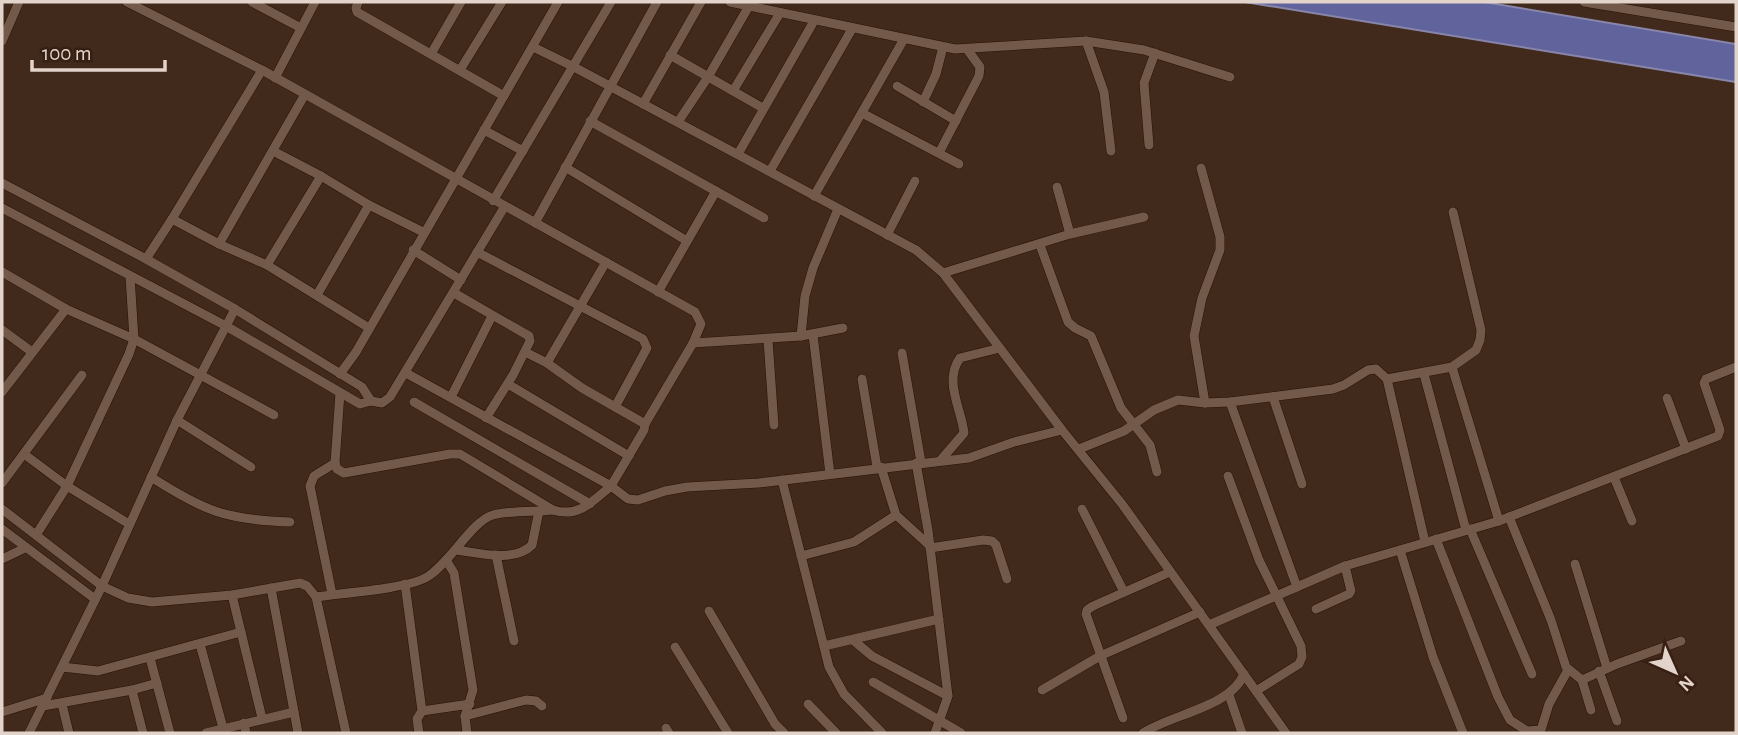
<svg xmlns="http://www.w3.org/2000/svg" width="1738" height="735" font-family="'Alegreya Sans',sans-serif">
  <rect width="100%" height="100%" fill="#412a1c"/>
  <path fill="#61639c" stroke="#8885aa" stroke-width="2" d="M1245 2H1484L1736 44V82Z"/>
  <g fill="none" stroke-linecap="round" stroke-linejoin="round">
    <defs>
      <g id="minor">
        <path d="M127 2 262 70 695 312 701 324 693 343 801 336 843 328"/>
        <path d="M252 2 301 28"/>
        <path d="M358 2 356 8 357 12 504 96"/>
        <path d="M730 2 955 49 1086 41 1144 50 1230 77"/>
        <path d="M1584 2 1736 27"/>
        <path d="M2 41 19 2"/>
        <path d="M1086 41 1104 92 1111 151"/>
        <path d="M533 47 574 67 916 250 943 273 1062 430 1122 504 1286 733"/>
        <path d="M431 54 461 2"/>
        <path d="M670 55 763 108"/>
        <path d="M460 70 502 2"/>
        <path d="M275 78 315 2"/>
        <path d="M897 86 956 121"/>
        <path d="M733 91 780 13"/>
        <path d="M923 102 936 74 943 47"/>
        <path d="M643 104 701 2"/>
        <path d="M862 113 959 164"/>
        <path d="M590 121 764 218"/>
        <path d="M678 122 708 77 749 6"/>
        <path d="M484 130 523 151"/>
        <path d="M1149 145 1144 83 1155 53"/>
        <path d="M273 151 321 176"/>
        <path d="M939 153 979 76 980 67 967 49"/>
        <path d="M738 154 814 21"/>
        <path d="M565 167 687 241"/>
        <path d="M1201 168 1220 237V250L1202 298 1194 336 1205 403"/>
        <path d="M770 171 852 29"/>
        <path d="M2 183 146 259 235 309 362 387 371 401"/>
        <path d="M1057 187 1070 234"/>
        <path d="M814 196 904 39"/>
        <path d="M493 201 611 2"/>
        <path d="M369 205 423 232"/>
        <path d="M2 208 226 326 360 404 371 401 382 403 390 397 505 206"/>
        <path d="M172 219 219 244 267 265 369 328"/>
        <path d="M535 223 657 2"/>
        <path d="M887 235 915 181"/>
        <path d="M219 244 304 96"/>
        <path d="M1040 245 1068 322 1075 328 1091 336 1121 408 1150 445 1157 472"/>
        <path d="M413 250 461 280"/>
        <path d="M477 252 643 339 647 348 615 407"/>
        <path d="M146 259 172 219 262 70"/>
        <path d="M267 265 321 176 369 205 317 295"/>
        <path d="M2 272 66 309 134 339 274 415"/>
        <path d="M943 273 1070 234 1144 217"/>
        <path d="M658 292 716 191"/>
        <path d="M454 293 529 336 530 341 513 375 486 418"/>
        <path d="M2 330 32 352"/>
        <path d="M813 335 830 474"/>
        <path d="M801 336 805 296 813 268 838 209"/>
        <path d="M768 340 774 425"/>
        <path d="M525 352 547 363"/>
        <path d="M902 353 921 462"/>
        <path d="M1452 367 1499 521"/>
        <path d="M406 373 611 486 644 430 645 424 582 388 547 363 606 262"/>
        <path d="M340 374 356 352 558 2"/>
        <path d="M1424 374 1466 530"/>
        <path d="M862 379 877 467"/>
        <path d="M1387 379 1425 542"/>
        <path d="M508 384 629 456"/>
        <path d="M2 392 66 309"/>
        <path d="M340 393 335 463 337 469 344 473 450 454H460L553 510C578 518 592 502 611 486L628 499 638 500 665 491 687 487 759 483 969 458 1014 442 1062 430"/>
        <path d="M451 397 492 316"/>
        <path d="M1273 397 1302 484"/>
        <path d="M1667 398 1686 449"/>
        <path d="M414 402 590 504"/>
        <path d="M1230 402 1297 587"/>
        <path d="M177 420 251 467"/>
        <path d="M645 424 693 343"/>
        <path d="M1079 449 1124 431 1154 410 1178 400 1205 403 1230 402 1333 389 1344 385 1368 370 1376 369 1387 379 1452 367 1476 350 1480 340 1481 330 1453 212"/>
        <path d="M24 454 67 486 129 524"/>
        <path d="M940 461 964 433C962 410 943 381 960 358L1000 348"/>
        <path d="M916 463 928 530 948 696 935 733"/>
        <path d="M881 467 896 515 929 545"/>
        <path d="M1228 476 1259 560 1301 646 1302 657 1299 664 1256 691"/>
        <path d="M151 477C204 511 226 520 290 522"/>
        <path d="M1614 477 1632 521"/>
        <path d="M782 480 829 667 844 694 882 733"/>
        <path d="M2 483 82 375"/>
        <path d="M2 509 102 586 128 598 152 602 232 595 300 583 307 586 316 597"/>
        <path d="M1082 509 1124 592"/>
        <path d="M1509 517 1551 620 1566 667 1582 680 1591 710"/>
        <path d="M2 529 95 599"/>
        <path d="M1470 529 1532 674"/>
        <path d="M36 535 67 486 129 354 134 339 130 276"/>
        <path d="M1436 539 1498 697 1510 720 1527 731 1541 730 1549 704 1568 670"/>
        <path d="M930 548 983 540 992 541 996 545 1007 579"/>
        <path d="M456 550C479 553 514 563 532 545L539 511"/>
        <path d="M1400 550 1433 657 1463 733"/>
        <path d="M496 555 514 641"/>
        <path d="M801 556 854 542 896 515"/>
        <path d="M2 559 25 548"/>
        <path d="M446 560 454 573 473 690 465 716 467 733"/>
        <path d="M1575 564 1607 668"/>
        <path d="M405 584 422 711 417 719 419 733"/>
        <path d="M271 588 298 733"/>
        <path d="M332 594 310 486 314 476 335 463"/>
        <path d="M232 595 262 718"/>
        <path d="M1316 609 1349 594 1351 591 1345 566"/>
        <path d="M709 611 775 724 784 733"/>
        <path d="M1209 625 1345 566 1499 521 1718 436 1720 430 1704 383 1706 379 1736 367"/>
        <path d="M853 640 872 656 948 696"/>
        <path d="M200 644 223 728"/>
        <path d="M824 646 939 619"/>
        <path d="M675 647 728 733"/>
        <path d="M150 658 170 733"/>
        <path d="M62 667 98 671 241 632"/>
        <path d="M1599 671 1617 721"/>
        <path d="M1582 680 1617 664 1681 641"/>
        <path d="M873 682 961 733"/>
        <path d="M132 690 143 733"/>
        <path d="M1042 690 1100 656 1200 612"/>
        <path d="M1229 695 1242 733"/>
        <path d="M62 704 69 733"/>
        <path d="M808 704 836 733"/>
        <path d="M43 706 132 690 157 683"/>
        <path d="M422 711 470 704"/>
        <path d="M2 712 47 698"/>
        <path d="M465 716 526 700 536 701 542 706"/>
        <path d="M1123 718 1086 614 1087 610 1093 606 1170 572"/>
        <path d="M244 723 246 733"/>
        <path d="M666 728 669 733"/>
        <path d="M29 733 102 586 177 420 235 309"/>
        <path d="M206 733 294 712"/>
        <path d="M346 733 316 597C341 593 407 589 427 577 449 564 473 520 493 515 512 510 534 512 553 510"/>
        <path d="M1143 733C1172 714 1231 707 1244 674"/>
      </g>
    </defs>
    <use href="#minor" stroke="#271205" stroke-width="10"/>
    <use href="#minor" stroke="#73594a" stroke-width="9"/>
  </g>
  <rect width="1738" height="735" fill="none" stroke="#e3d4cb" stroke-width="7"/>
  <g transform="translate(1675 672) rotate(135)" stroke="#372013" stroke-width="5" paint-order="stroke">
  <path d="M0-5L12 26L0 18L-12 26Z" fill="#e3d4cb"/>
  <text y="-10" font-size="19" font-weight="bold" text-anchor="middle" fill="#e3d4cb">N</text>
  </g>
  <path d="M32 60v10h133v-10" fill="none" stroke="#e3d4cb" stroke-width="3.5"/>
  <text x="42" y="60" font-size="21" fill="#e3d4cb" stroke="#372013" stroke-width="5" paint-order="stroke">100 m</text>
</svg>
